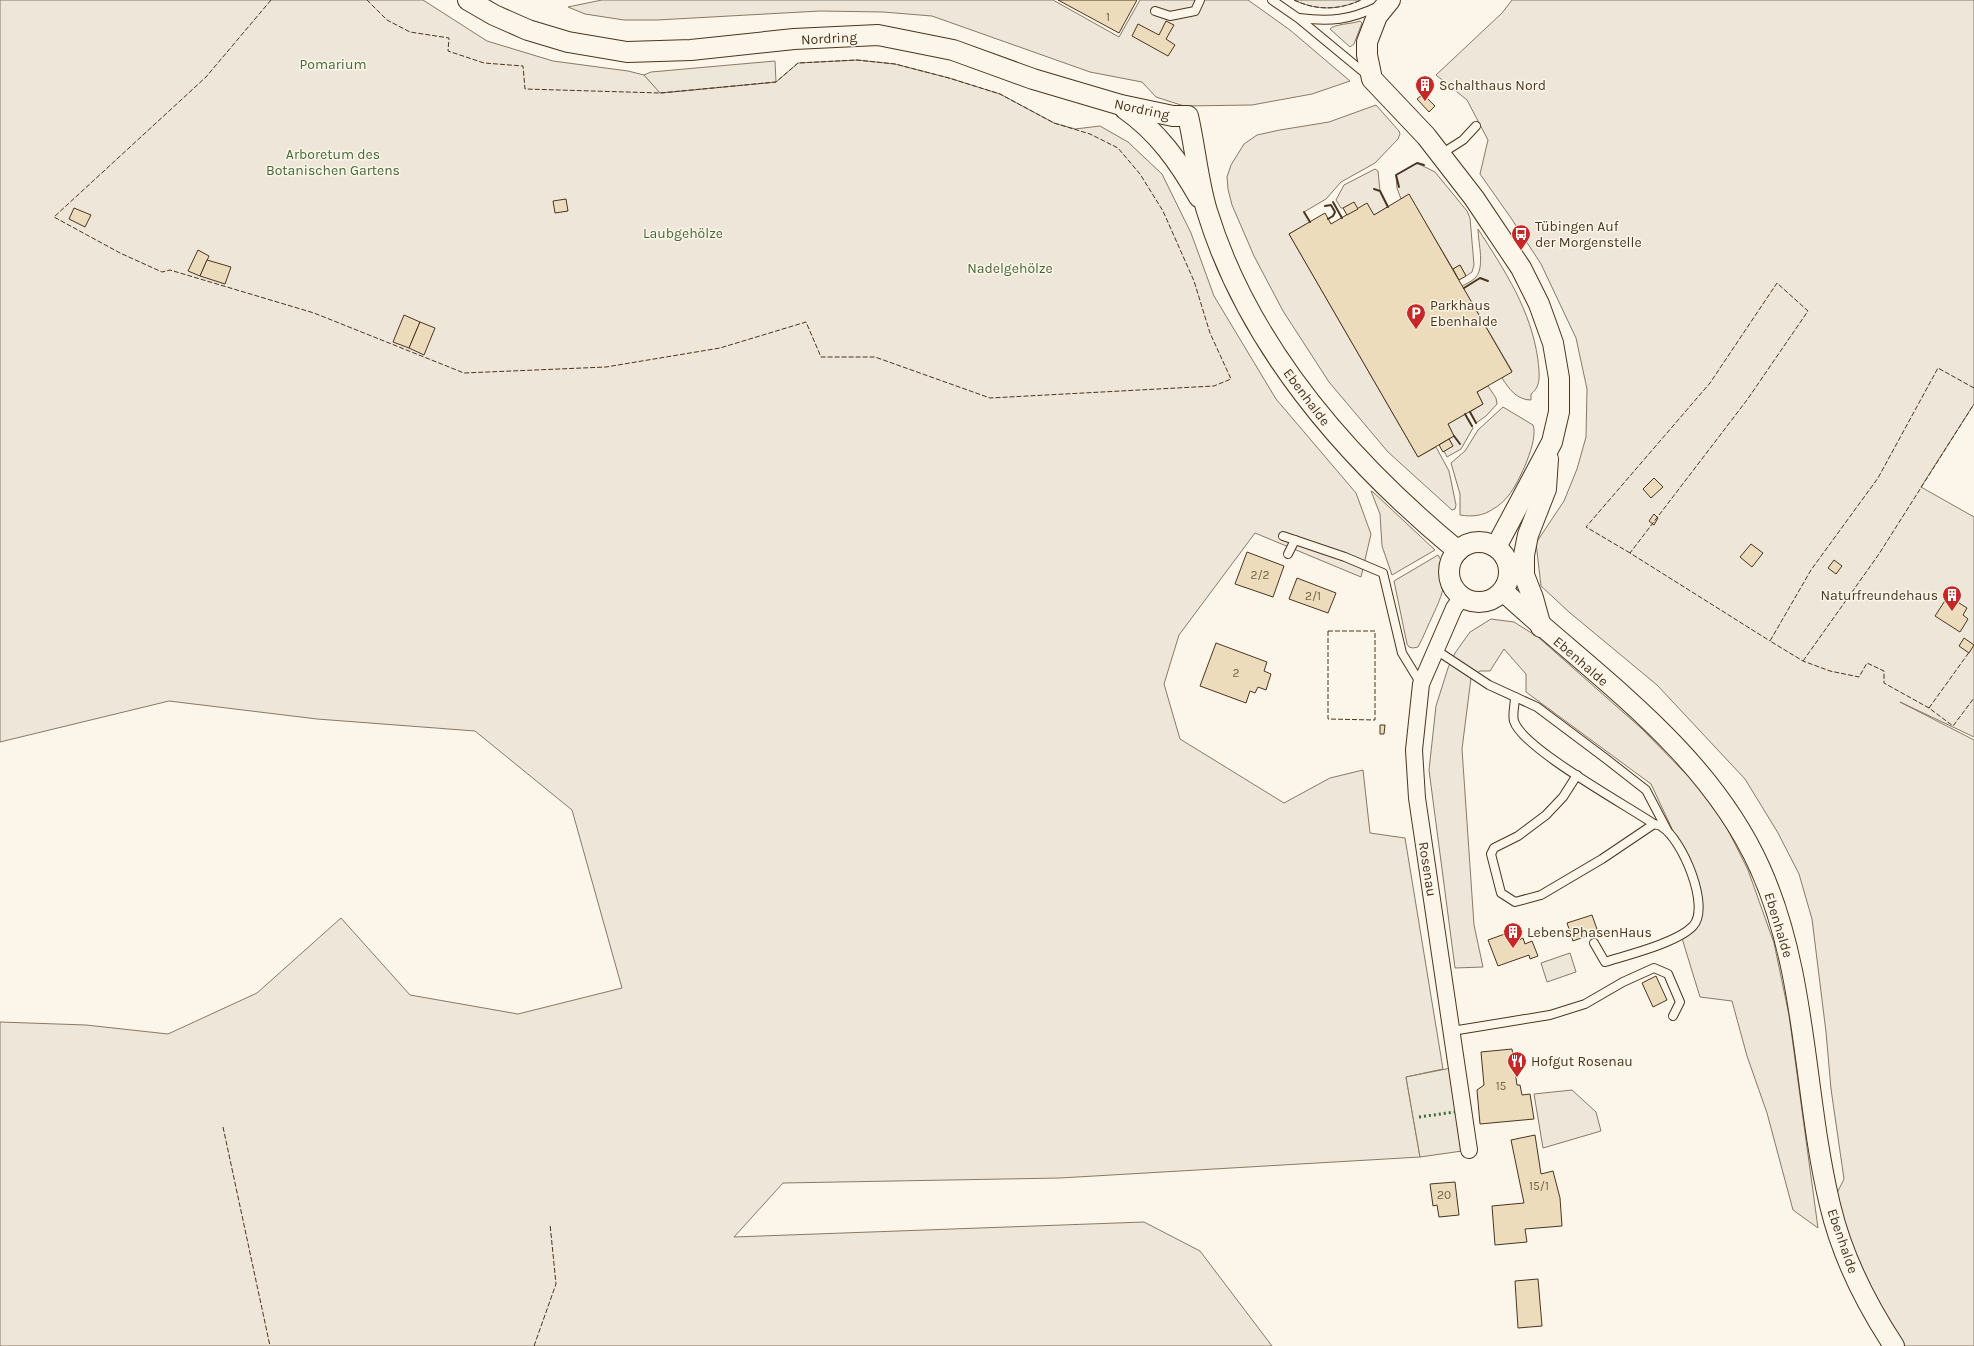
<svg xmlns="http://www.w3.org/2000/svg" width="1974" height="1346" font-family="Karla,sans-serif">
  <rect width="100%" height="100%" fill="#fbf6e9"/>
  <g fill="#ede6d9" stroke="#887966">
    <path d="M0 0H423L487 41 553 61 628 71 644 75 661 93 776 82 798 63 857 60 895 64 949 78 1000 94 1054 123 1075 129 1100 126 1128 142 1162 174 1191 233 1214 296 1276 399 1356 493 1371 534 1361 577 1255 533 1179 635 1164 684 1180 739 1284 803 1330 778 1363 770 1370 833 1405 838 1443 1069 1406 1077 1420 1157 1060 1178 783 1183 734 1237 1144 1222 1200 1251 1272 1346H0V1022L86 1025 168 1034 257 993 341 918 410 995 518 1014 622 988 572 810 475 731 317 719 169 701 0 742Z"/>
    <path d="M602 0H1053L1119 37 1140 0H1248L1290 30 1350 81 1312 94 1252 105 1184 106 1156 97 1142 82 1090 72 932 16 883 12 820 11 657 20H624L585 14 568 7Z"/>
    <path d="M1294 0H1361C1339 10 1317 11 1294 0Z"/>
    <path d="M1512 0H1974V404L1921 487 1974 517V737L1900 702 1974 740V1346H1894L1830 1207 1844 1179 1831 1089 1826 1032 1812 919 1799 874 1778 833 1745 779 1657 685 1569 612 1541 586 1536 543 1564 501 1577 469 1586 437 1587 389 1576 338 1541 264 1511 218 1480 174 1488 140 1467 100 1436 75 1502 13Z"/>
    <path d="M1360 21 1362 23 1354 44 1350 47 1330 29C1334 24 1352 24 1360 21Z"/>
    <path d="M1376 105 1399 131 1400 134 1398 139 1375 163 1341 182 1326 199 1304 212 1310 222 1289 234 1418 457 1436 447 1449 471 1456 505 1455 509 1452 510 1388 452 1329 382 1283 311 1254 256 1232 205 1228 189 1227 177 1231 165 1244 144 1257 135 1280 130 1329 122Z"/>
    <path d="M1417 163 1435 172 1467 211 1470 218 1474 265 1472 272 1466 276 1460 265 1453 269 1409 195 1401 199 1397 188 1396 175Z"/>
    <path d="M1375 169 1378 171 1380 191 1388 207 1374 215 1358 209 1341 208 1336 200 1344 185Z"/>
    <path d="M1478 229C1505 271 1531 310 1538 360 1539 372 1542 386 1531 394V400C1517 400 1509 389 1502 378L1512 371 1462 286C1466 284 1470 282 1474 279 1486 269 1478 243 1478 229Z"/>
    <path d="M1488 386 1496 398 1497 404 1486 416 1476 423 1470 412 1483 404 1477 392Z"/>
    <path d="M1503 407 1533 425C1539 440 1519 482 1509 495 1505 500 1499 506 1493 509 1483 516 1472 517 1460 515V494L1451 463 1465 451 1478 430Z"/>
    <path d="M1465 414 1473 428 1461 449 1447 457 1444 451 1453 446 1449 439 1454 436 1448 424Z"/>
    <path d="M1371 491 1373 492 1435 550 1392 575 1382 546 1380 514Z"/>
    <path d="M1438 555C1451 576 1442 595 1433 615 1428 625 1424 636 1418 647L1413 648 1409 647 1407 644 1394 581Z"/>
    <path d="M1491 619 1514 622 1538 637 1641 728 1695 783 1725 824 1748 870 1774 943 1789 1015 1818 1228 1793 1210 1767 1113 1747 1056 1732 1001 1700 997 1681 935 1698 917 1688 863 1651 784 1526 692V674L1504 649 1490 671H1480L1471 678 1462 749 1474 925 1483 967 1455 968 1429 770 1436 706 1448 668 1455 653 1470 632Z"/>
    <path d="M1572 1090 1596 1112 1601 1131 1543 1148 1534 1094Z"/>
  </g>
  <g fill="#ede7d9" stroke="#887966">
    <path d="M775 61 776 82 660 93 644 75 651 72Z"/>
    <path d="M1570 953 1576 972 1547 982 1541 963Z"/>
    <path d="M1456 1067 1469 1150 1420 1157 1406 1077Z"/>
  </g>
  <g fill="#ecdcbc" stroke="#4a3520">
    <path d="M1058 0H1137L1119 33Z"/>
    <path d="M1166 21 1174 25 1166 39 1175 45 1168 56 1132 36 1138 24 1159 35Z"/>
    <path d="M1423 94 1435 106 1429 112 1417 99Z"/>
    <path d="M1409 194 1512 372 1477 392 1483 404 1448 424 1454 436 1418 457 1289 234 1325 213 1331 224 1367 203 1374 215Z"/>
    <path d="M566 199 568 211 555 213 553 201Z"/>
    <path d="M1354 202 1358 209 1347 215 1343 208Z"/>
    <path d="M74 208 91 215 85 227 69 219Z"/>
    <path d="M198 250 209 256 200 276 188 271Z"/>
    <path d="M207 260 231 267 225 284 200 276Z"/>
    <path d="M1460 265 1466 276 1459 280 1453 269Z"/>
    <path d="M404 315 420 322 409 348 393 342Z"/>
    <path d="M420 322 435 328 424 355 409 348Z"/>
    <path d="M1449 439 1453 446 1443 452 1439 445Z"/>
    <path d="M1654 478 1663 487 1651 498 1643 489Z"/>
    <path d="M1654 514 1658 518 1654 525 1649 521Z"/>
    <path d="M1751 544 1763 553 1752 567 1740 557Z"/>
    <path d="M1247 552 1284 566 1273 597 1235 584Z"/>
    <path d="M1834 560 1842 566 1836 574 1828 568Z"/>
    <path d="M1297 578 1336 593 1328 613 1289 599Z"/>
    <path d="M1948 596 1967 608 1963 615 1968 619 1960 632 1935 616Z"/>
    <path d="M1964 638 1974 645 1969 653 1959 646Z"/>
    <path d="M1216 643 1267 662 1264 671 1271 674 1266 690 1258 687 1255 693 1250 691 1246 703 1200 686Z"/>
    <path d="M1380 725H1385L1384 734H1380Z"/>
    <path d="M1592 915 1598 932 1573 941 1567 923Z"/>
    <path d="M1516 930 1519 940 1523 938 1525 944 1532 941 1538 956 1530 959 1529 955 1498 966 1488 940Z"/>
    <path d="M1656 976 1667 1000 1653 1007 1642 983Z"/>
    <path d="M1512 1049 1517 1085H1520L1522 1095 1530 1094 1534 1119 1480 1124 1477 1090 1484 1085 1481 1052Z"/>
    <path d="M1535 1135 1541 1174 1553 1171 1560 1198 1562 1226 1525 1229 1527 1242 1495 1245 1492 1206 1524 1203 1511 1140Z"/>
    <path d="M1455 1182 1459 1215 1439 1217 1437 1205 1433 1206 1430 1184Z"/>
    <path d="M1538 1279 1542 1326 1518 1328 1515 1281Z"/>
  </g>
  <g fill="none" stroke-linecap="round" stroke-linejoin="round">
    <defs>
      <g id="service">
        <path d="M1272 0 1298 18 1367 75"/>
        <path d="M1155 11 1170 16 1195 11 1200 0"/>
        <path d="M1299 18C1330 22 1350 20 1379 6"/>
        <path d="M1441 154 1463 140 1476 126"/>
        <path d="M1283 536 1345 557 1383 573 1402 653 1421 684"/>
        <path d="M1288 554 1295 540"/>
        <path d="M1436 650 1489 685 1537 707 1605 758 1646 790 1667 830"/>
        <path d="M1515 697C1515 704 1512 715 1514 721 1522 748 1626 805 1654 824 1657 825 1660 825 1662 827 1682 839 1711 907 1693 926 1677 943 1627 955 1605 962L1594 943"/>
        <path d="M1577 775 1563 797 1546 815 1518 836 1494 848 1491 854 1501 893 1515 902 1541 895 1602 859 1654 824"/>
        <path d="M1452 1031 1550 1015 1585 1004 1623 982 1654 968 1668 974 1680 1002 1673 1016"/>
      </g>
      <path id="minor" d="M1462 597 1454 608 1421 684 1414 750 1417 798 1469 1150"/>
      <g id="tertiary">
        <path d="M468 0 494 15 528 30 568 42 627 52 691 50 794 39 878 35 953 50 1033 79 1121 105 1173 116H1188C1195 146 1198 182 1207 211 1249 348 1349 461 1458 551"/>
        <path d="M1390 0 1377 16 1367 42V55L1372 79 1426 136 1474 198 1521 268 1539 304 1553 343 1559 378V412L1552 442 1496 547"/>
        <path d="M1125 109C1158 132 1179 162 1199 197"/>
        <circle cx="1479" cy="572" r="30"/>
        <path d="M1503 591C1595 676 1707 750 1760 868 1808 975 1803 1093 1830 1205 1842 1256 1865 1302 1894 1346"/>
        <path d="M1541 627 1533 598 1524 575V555L1528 535 1546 489 1548 459"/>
      </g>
    </defs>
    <use href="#service" stroke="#4a3520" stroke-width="10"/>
    <use href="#minor" stroke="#4a3520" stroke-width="18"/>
    <use href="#tertiary" stroke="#4a3520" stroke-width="22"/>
    <use href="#service" stroke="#fbf6e9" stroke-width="8"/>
    <use href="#minor" stroke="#fbf6e9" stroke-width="16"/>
    <use href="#tertiary" stroke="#fbf6e9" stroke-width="20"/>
    <path stroke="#436837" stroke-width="3" stroke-dasharray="2 3" stroke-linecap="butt" d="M1419 1117 1455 1112"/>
    <g stroke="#4a3520" stroke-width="1" stroke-dasharray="5 2" stroke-linecap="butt">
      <path d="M271 0 206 77 54 217 120 253 162 272 170 270 314 313 464 373 606 367 720 348 806 322 821 357H875L990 398 1214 386 1231 379 1210 333 1194 281 1163 211 1140 174 1118 148 1090 134 1054 123 1000 94 949 78 895 64 857 60 798 63 776 82 660 93 525 89 523 66 484 63 448 51 449 38 410 32 387 20 367 0"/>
      <path d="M1294 0C1317 11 1339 10 1361 0"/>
      <path d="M1974 388 1938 368 1878 478 1811 570 1770 641 1803 661 1830 671 1859 677 1867 663 1884 671V683L1929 708 1953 726 1974 698"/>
      <path d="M1630 553 1586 527 1710 383 1777 283 1808 311 1747 400 1630 553 1770 641"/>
      <path d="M1328 631H1375V720L1328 719Z"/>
      <path d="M1803 661 1879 554 1974 404"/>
      <path d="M1929 708 1970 651"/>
      <path d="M223 1127 270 1346"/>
      <path d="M534 1346 556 1284 550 1224"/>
    </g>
    <g stroke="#4a3520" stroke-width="2">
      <path d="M1399 187 1396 175 1417 163 1424 165"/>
      <path d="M1374 189 1380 191 1388 207"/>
      <path d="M1333 202 1342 218"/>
      <path d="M1325 206 1331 205 1335 212 1333 216 1328 219"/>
      <path d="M1304 212 1310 222"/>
      <path d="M1464 288 1480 278 1488 281"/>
      <path d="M1470 412 1476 423"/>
      <path d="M1465 414 1472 426"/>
      <path d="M1454 436 1460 444"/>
    </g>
  </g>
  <defs>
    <symbol id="building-pin" viewBox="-11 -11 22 30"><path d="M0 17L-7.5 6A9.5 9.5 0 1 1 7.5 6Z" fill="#c62828" stroke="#fbf6e9"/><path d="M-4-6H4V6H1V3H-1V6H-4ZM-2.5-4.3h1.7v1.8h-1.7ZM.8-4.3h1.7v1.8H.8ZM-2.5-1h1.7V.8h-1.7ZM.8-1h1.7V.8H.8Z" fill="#fff"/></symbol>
    <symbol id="bus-pin" viewBox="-11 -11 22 30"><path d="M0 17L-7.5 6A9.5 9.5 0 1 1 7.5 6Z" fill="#c62828" stroke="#fbf6e9"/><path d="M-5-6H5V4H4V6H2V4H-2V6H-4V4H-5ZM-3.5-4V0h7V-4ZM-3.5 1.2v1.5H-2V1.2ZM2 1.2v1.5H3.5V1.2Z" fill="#fff"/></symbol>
    <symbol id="parking-pin" viewBox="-11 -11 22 30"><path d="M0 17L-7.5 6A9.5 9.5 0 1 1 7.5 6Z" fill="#c62828" stroke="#fbf6e9"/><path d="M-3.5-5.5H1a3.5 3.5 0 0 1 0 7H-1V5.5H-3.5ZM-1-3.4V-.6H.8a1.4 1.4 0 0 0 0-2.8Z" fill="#fff"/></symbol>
    <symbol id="restaurant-pin" viewBox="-11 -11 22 30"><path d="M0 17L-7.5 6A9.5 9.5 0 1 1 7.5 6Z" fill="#c62828" stroke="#fbf6e9"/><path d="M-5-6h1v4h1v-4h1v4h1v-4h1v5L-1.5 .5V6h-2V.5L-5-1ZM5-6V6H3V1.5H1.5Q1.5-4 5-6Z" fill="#fff"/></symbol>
  </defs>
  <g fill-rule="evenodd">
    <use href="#building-pin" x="1414" y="74" width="22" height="30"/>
    <use href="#bus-pin" x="1510" y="223" width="22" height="30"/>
    <use href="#parking-pin" x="1405" y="302" width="22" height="30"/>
    <use href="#building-pin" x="1941" y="584" width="22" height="30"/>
    <use href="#building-pin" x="1502" y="921" width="22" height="30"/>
    <use href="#restaurant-pin" x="1506" y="1050" width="22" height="30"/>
  </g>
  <g text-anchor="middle" stroke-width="3" stroke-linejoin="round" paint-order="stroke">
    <g font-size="12" fill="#725f47">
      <text x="1108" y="21">1</text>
      <text x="1260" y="579">2/2</text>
      <text x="1313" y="600">2/1</text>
      <text x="1236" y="677">2</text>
      <text x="1501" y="1090">15</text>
      <text x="1539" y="1190">15/1</text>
      <text x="1444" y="1199">20</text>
    </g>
    <g font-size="14" fill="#4a3520" stroke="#fbf6e9">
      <text transform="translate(829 38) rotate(-3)" y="5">Nordring</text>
      <text transform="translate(1142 109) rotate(12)" y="5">Nordring</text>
      <text transform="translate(1307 397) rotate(53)" y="5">Ebenhalde</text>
      <text transform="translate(1581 661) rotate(41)" y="5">Ebenhalde</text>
      <text transform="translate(1428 869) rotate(81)" y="5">Rosenau</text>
      <text transform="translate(1779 925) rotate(73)" y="5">Ebenhalde</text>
      <text transform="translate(1843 1241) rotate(71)" y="5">Ebenhalde</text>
    </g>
    <g font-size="14" fill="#436837" stroke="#fbf6e9">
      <text x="333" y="69">Pomarium</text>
      <text x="333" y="159">Arboretum des<tspan x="333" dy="16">Botanischen Gartens</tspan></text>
      <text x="683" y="238">Laubgehölze</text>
      <text x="1010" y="273">Nadelgehölze</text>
    </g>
    <g font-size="14" fill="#4a3520" stroke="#fbf6e9" text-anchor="start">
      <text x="1439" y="90">Schalthaus Nord</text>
      <text x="1535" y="231">Tübingen Auf<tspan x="1535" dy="16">der Morgenstelle</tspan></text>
      <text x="1430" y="310">Parkhaus<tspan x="1430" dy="16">Ebenhalde</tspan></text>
      <text x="1938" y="600" text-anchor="end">Naturfreundehaus</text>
      <text x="1527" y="937">LebensPhasenHaus</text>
      <text x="1531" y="1066">Hofgut Rosenau</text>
    </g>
  </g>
</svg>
